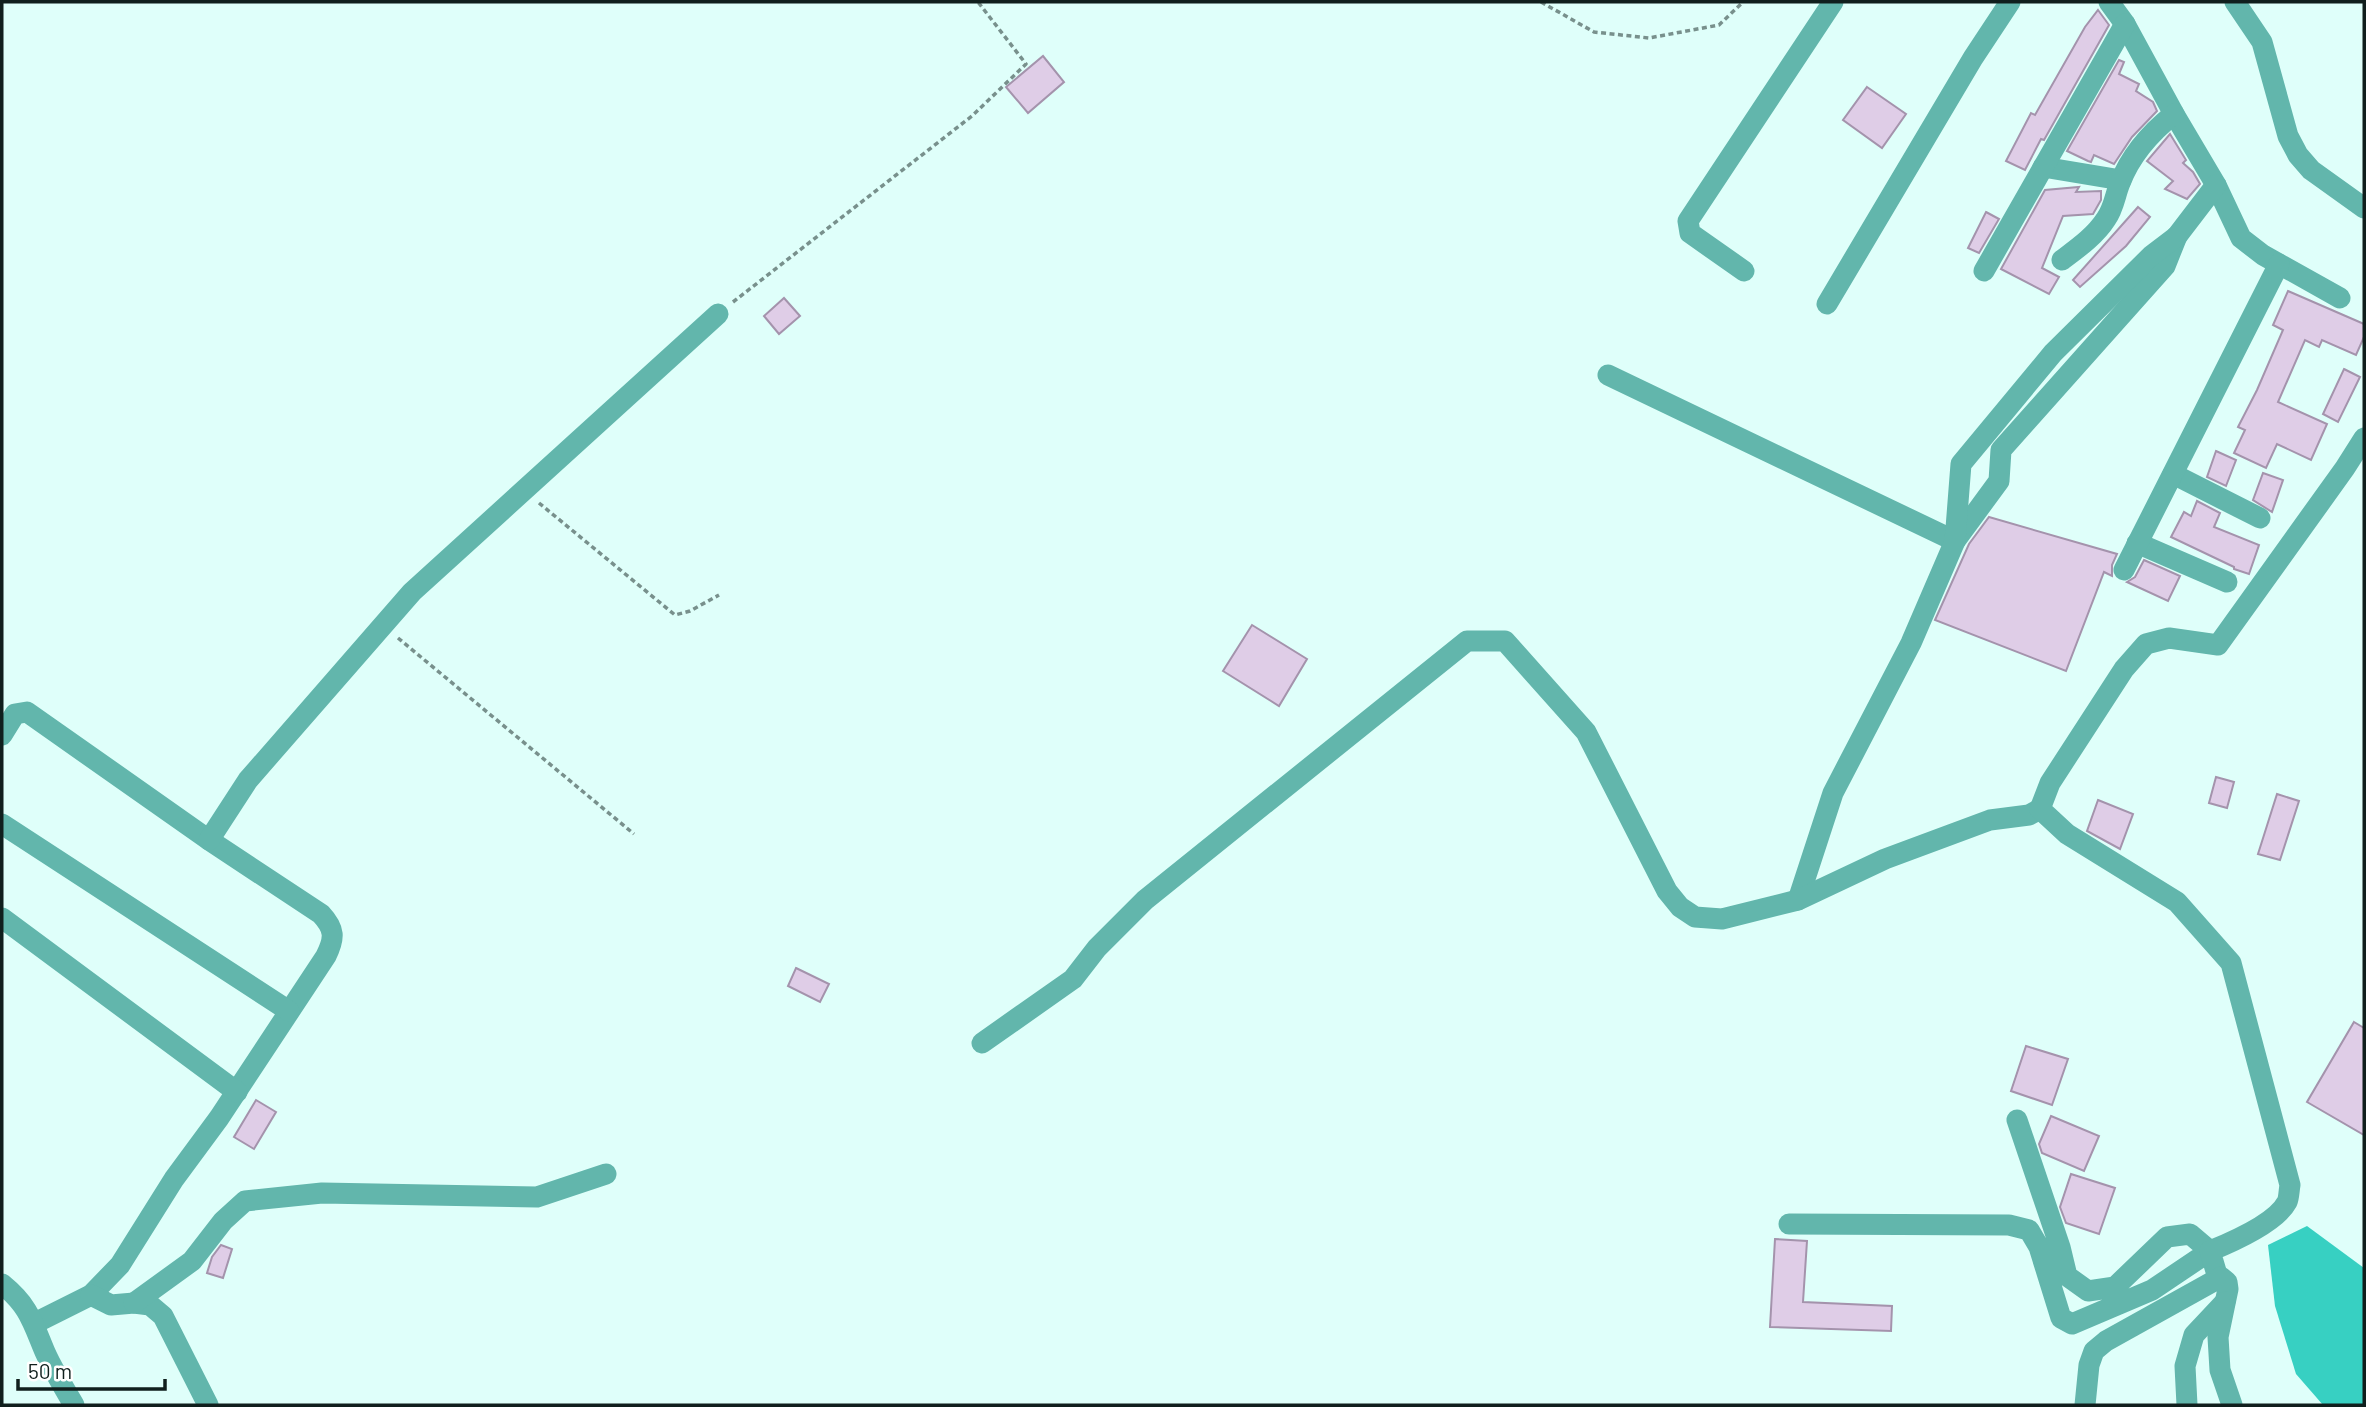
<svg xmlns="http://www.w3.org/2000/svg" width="2366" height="1407" font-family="Barlow,sans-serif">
  <rect width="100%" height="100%" fill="#dffffa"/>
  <path fill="#37d0c2" d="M2307 1226 2364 1268V1405H2323L2296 1374 2275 1306 2268 1245Z"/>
  <g fill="#dfcde7" stroke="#a493ac" stroke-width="2">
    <path d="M2098 10 2109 25 2044 140 2041 139 2025 170 2006 161 2031 113 2035 115 2085 27Z"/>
    <path d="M1043 56 1064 82 1028 113 1006 87Z"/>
    <path d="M2119 60 2124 62 2119 74 2139 84 2136 91 2153 102 2157 111 2132 137 2114 164 2094 155 2091 162 2088 161 2067 151Z"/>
    <path d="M1867 87 1906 114 1882 148 1843 120Z"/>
    <path d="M2170 134 2186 160 2183 163 2193 172 2200 184 2187 199 2165 189 2173 181 2147 161Z"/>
    <path d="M2079 187 2076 192 2101 191V200L2093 214 2063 216 2042 268 2059 277 2049 294 2001 269 2045 190Z"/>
    <path d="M2138 207 2150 217 2126 246 2080 287 2073 280Z"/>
    <path d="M1986 212 1999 219 1979 253 1968 248Z"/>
    <path d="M2288 291 2364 324V337L2356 355 2322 340 2319 347 2305 340 2278 402 2327 424 2311 460 2277 444 2266 468 2234 453 2245 430 2238 427 2257 390 2283 330 2273 325Z"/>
    <path d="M784 298 800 316 779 334 764 316Z"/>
    <path d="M2344 369 2360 377 2338 422 2323 414Z"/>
    <path d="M2216 451 2236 460 2226 486 2207 477Z"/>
    <path d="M2263 473 2283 480 2272 512 2253 500Z"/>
    <path d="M2197 501 2220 513 2214 527 2259 545 2249 574 2234 569V567L2171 537 2184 512 2191 516Z"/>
    <path d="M1989 517 2117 554 2112 565V576L2104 572 2066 671 1935 620 1969 544Z"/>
    <path d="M2144 560 2180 576 2168 601 2127 582 2135 577Z"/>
    <path d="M1252 625 1307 659 1279 706 1223 671Z"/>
    <path d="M2216 777 2234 782 2227 808 2209 803Z"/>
    <path d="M2277 794 2299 801 2280 860 2258 854Z"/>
    <path d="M2098 800 2133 814 2120 849 2087 831Z"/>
    <path d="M796 968 829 984 820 1002 788 986Z"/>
    <path d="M2354 1022 2364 1028V1135L2307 1102Z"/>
    <path d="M2026 1046 2068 1059 2052 1105 2011 1091Z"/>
    <path d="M256 1100 276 1112 254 1149 234 1137Z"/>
    <path d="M2051 1116 2099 1136 2084 1171 2042 1153 2039 1144Z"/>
    <path d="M2071 1174 2115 1188 2099 1234 2066 1223 2060 1207Z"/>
    <path d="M1775 1239 1807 1241 1803 1302 1892 1306 1891 1331 1770 1327Z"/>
    <path d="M221 1245 232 1249 223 1278 207 1273 212 1257Z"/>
  </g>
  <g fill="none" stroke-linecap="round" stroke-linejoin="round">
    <g stroke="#78908c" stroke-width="3.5" stroke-dasharray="5 3.5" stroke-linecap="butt">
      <path d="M1541 2 1594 32 1649 38 1719 25 1743 2"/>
      <path d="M733 302 972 116 1026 64 978 2"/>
      <path d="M539 503 675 615 690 611 719 595"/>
      <path d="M398 638 634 834"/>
    </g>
    <g stroke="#62b6ac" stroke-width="21">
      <path d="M2109 2 2125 24 2174 114 2216 185 2241 238 2263 255 2340 298"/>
      <path d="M2235 2 2262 42 2288 136 2298 155 2311 170 2364 208"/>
      <path d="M2043 167 2121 180"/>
      <path d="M2062 260C2078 248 2095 236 2106 219 2114 208 2115 195 2120 183 2131 154 2150 133 2174 114"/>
      <path d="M1744 271 1690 233 1688 221 1833 2"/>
      <path d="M1984 271 2125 24"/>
      <path d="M1827 304 1973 58 2010 2"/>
      <path d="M1608 375 1955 541 1999 481 2001 450 2165 266 2177 236"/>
      <path d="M2173 474 2260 518"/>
      <path d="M2137 543 2227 582"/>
      <path d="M2124 570 2279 264"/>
      <path d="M2 735 15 714 27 712 209 840 321 914C335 929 335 938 326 956L219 1118 174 1179 120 1265 91 1295 35 1323"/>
      <path d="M2 824 289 1011"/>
      <path d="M209 840 248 780 412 592 718 314"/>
      <path d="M1798 900 1833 793 1911 643 1955 541 1961 464 2053 353 2152 255 2177 236 2216 185"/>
      <path d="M2 918 237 1092"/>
      <path d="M982 1043 1073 979 1097 948 1145 900 1467 641H1505L1586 732 1667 891 1680 907 1695 917 1722 919 1798 900 1885 859 1990 820 2029 815 2040 809"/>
      <path d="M1789 1224 2009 1225 2029 1230 2039 1247 2061 1318 2072 1324 2152 1290 2210 1251 2190 1234 2167 1237 2115 1287 2088 1291 2067 1276 2060 1247 2017 1120"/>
      <path d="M2218 1278 2210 1251C2232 1242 2276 1223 2287 1202 2289 1198 2289 1190 2290 1185L2231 963 2177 902 2067 834 2040 809 2050 783 2124 669 2146 644 2169 638 2218 645 2345 468 2364 438"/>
      <path d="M2 1284C29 1306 32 1321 45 1352 53 1370 64 1388 74 1405"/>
      <path d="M91 1295 111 1305 134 1303 150 1305 163 1316 208 1405"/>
      <path d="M134 1303 192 1261 223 1221 245 1201 322 1193 537 1197 606 1174"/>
      <path d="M2085 1405 2089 1365 2094 1351 2106 1341 2221 1277 2227 1282 2228 1289 2218 1337 2220 1370 2232 1405"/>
      <path d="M2187 1405 2185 1366 2194 1335 2225 1302"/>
    </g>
  </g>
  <rect width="2366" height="1407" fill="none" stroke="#101f1d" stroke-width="7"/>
  <path d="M18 1379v10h147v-10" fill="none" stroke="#101f1d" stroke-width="3.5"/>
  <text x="28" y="1379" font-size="21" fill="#101f1d" stroke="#ffffff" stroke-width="5" paint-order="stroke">50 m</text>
</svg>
